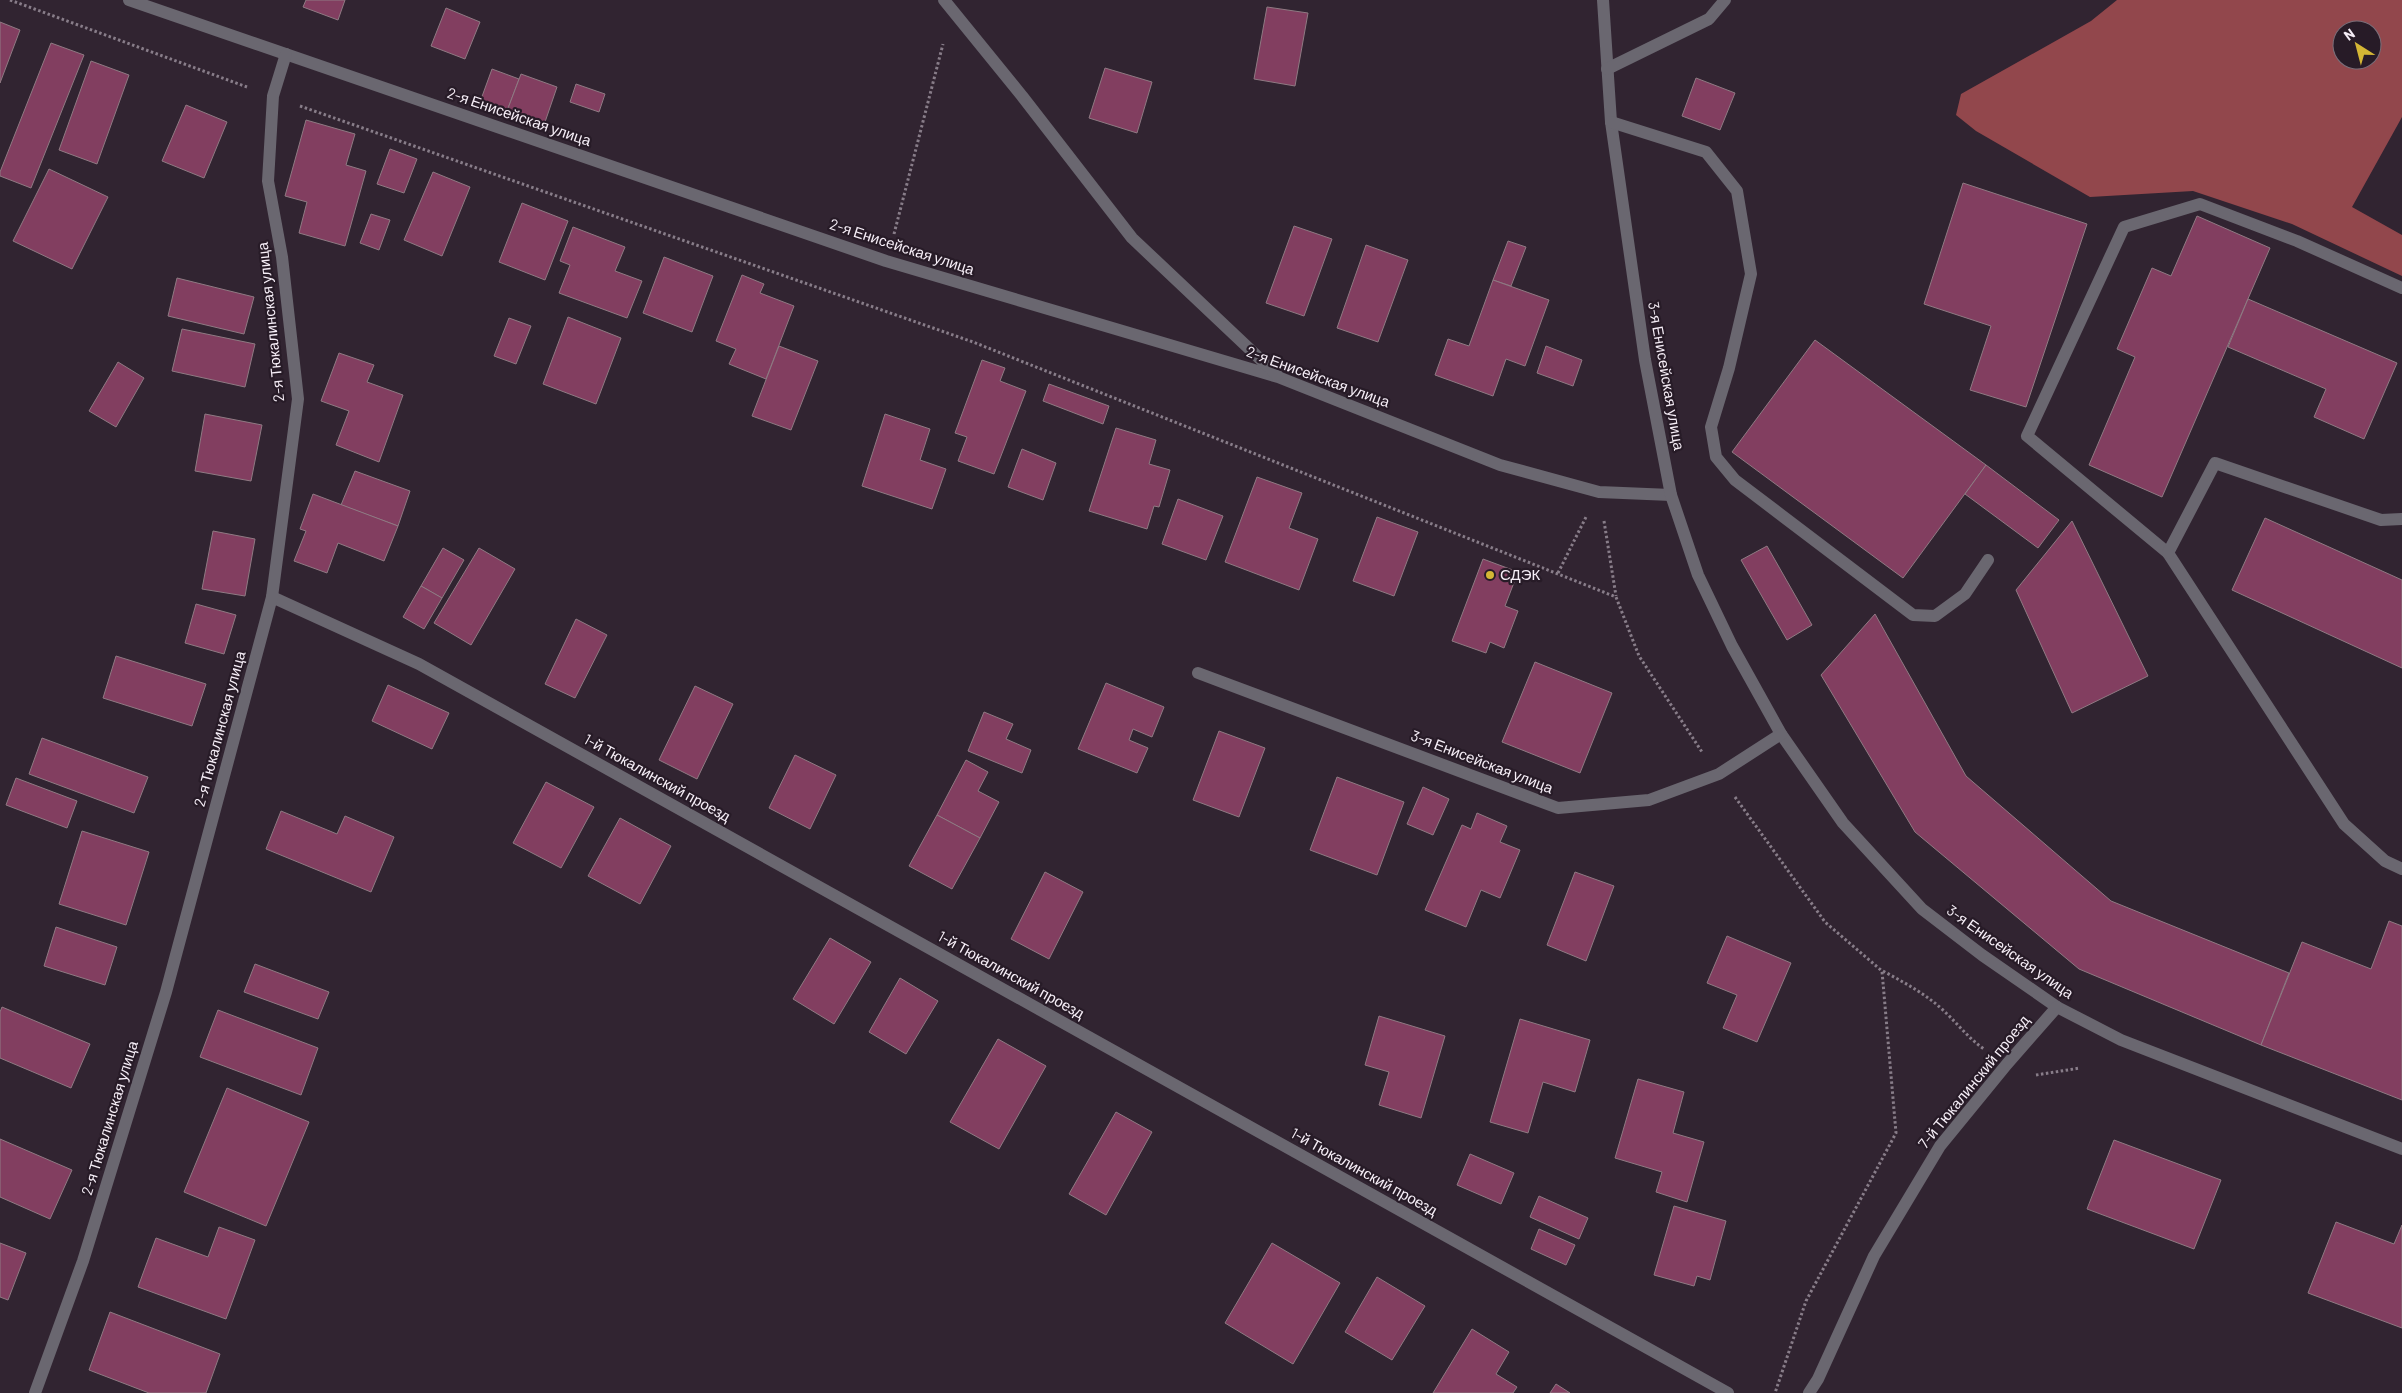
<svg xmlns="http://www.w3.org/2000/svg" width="2402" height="1393" font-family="Barlow,sans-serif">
  <rect width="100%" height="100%" fill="#312431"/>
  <path fill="#92474c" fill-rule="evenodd" d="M2117 0H2402V117L2352 207 2402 235V276L2292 224 2193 191 2090 197 1976 131 1956 115 1961 94 2091 21ZM2342 30H2372V60H2342Z"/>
  <g fill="#823e60" stroke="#8f7a83">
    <path d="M306 0H345L338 20 303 7Z"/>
    <path d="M1267 7 1308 13 1295 86 1254 79Z"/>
    <path d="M446 8 480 22 465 59 431 46Z"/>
    <path d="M0 22 20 30 0 83Z"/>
    <path d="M51 43 84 55 31 188 0 176V172Z"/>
    <path d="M91 61 129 75 97 164 59 150Z"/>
    <path d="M1105 68 1152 82 1137 133 1089 118Z"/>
    <path d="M492 69 519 79 507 111 480 102Z"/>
    <path d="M521 74 557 87 544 125 507 111Z"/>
    <path d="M1696 78 1735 93 1720 130 1682 116Z"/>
    <path d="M576 84 605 94 599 112 570 102Z"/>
    <path d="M186 105 227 122 204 178 162 161Z"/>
    <path d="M306 120 355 134 346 165 366 171 345 246 299 233 307 202 285 196Z"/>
    <path d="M390 149 417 159 404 193 377 184Z"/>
    <path d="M49 169 108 197 72 269 13 241Z"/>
    <path d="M433 172 470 187 442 256 404 240Z"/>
    <path d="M1963 183 2087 224 2026 407 1970 390 1991 326 1924 304Z"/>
    <path d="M522 203 568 221 545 280 499 262Z"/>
    <path d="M371 214 390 220 379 250 360 243Z"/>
    <path d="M2197 216 2270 248 2162 497 2089 465 2135 357 2117 349 2152 268 2171 276Z"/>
    <path d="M1294 226 1332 239 1304 316 1266 303Z"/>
    <path d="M573 227 625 247 615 271 642 281 627 318 559 293 570 265 560 261Z"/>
    <path d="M1508 241 1526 247 1511 286 1493 280Z"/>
    <path d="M1366 245 1408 260 1378 342 1337 328Z"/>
    <path d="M664 257 713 276 692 332 643 313Z"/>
    <path d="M742 275 764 284 760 293 794 306 766 379 729 364 736 349 716 341Z"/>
    <path d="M177 278 254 297 244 334 168 316Z"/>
    <path d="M1493 280 1549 300 1525 366 1506 359 1493 396 1435 375 1448 339 1469 346Z"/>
    <path d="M2248 299 2397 363 2364 439 2314 417 2326 389 2228 347Z"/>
    <path d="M568 317 621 338 596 404 543 384Z"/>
    <path d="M509 318 531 326 516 364 494 356Z"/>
    <path d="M182 329 255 344 245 387 172 371Z"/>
    <path d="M1815 340 1986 465 1903 578 1732 452Z"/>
    <path d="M779 346 818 361 791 430 752 416Z"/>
    <path d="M1546 346 1582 360 1573 386 1537 373Z"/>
    <path d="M339 353 374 365 367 382 403 395 379 462 336 445 349 411 321 401Z"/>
    <path d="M982 360 1005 368 1000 381 1026 391 994 474 958 461 967 437 955 433Z"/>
    <path d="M118 362 144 378 116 427 89 411Z"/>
    <path d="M1049 384 1109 406 1103 424 1043 401Z"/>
    <path d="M205 414 262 425 251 481 195 471Z"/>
    <path d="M885 414 930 429 920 460 946 469 932 509 862 486Z"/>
    <path d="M1116 428 1156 440 1149 464 1170 470 1159 507 1154 506 1147 529 1089 511Z"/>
    <path d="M1022 449 1056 463 1043 500 1008 487Z"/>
    <path d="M1986 465 2059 520 2038 548 1965 494Z"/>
    <path d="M355 471 410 491 398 526 341 505Z"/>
    <path d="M1257 477 1302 493 1289 528 1318 539 1299 590 1225 562Z"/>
    <path d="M313 494 398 526 384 561 338 543 327 573 294 561 306 531 300 529Z"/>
    <path d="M1178 499 1223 516 1206 560 1162 544Z"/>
    <path d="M1377 517 1418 532 1394 596 1353 581Z"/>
    <path d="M2265 518 2402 580V668L2232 590Z"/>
    <path d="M2072 521 2148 676 2072 713 2016 590Z"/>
    <path d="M213 531 255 539 245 596 202 589Z"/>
    <path d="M1767 546 1812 625 1787 640 1741 560Z"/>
    <path d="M443 548 464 560 442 598 421 586Z"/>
    <path d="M479 548 515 569 471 645 434 623Z"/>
    <path d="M1483 559 1518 572 1505 606 1518 611 1504 648 1490 642 1486 653 1452 641Z"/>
    <path d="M421 586 442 598 424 629 403 617Z"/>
    <path d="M196 604 236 615 224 654 185 643Z"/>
    <path d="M1875 614 1966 776 2111 901 2289 973 2261 1045 2079 969 1915 832 1821 675Z"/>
    <path d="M576 619 607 635 575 698 545 684Z"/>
    <path d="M116 656 206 684 192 726 103 698Z"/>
    <path d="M1535 662 1612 693 1580 773 1502 742Z"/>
    <path d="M1106 683 1164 707 1152 737 1133 729 1129 740 1148 748 1137 773 1078 749Z"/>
    <path d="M388 685 449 713 432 749 372 721Z"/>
    <path d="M695 686 733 704 697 779 659 760Z"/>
    <path d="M984 712 1013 724 1006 739 1031 750 1022 773 968 751Z"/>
    <path d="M1219 731 1265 748 1239 817 1193 800Z"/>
    <path d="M42 738 148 777 134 813 29 774Z"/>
    <path d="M795 755 836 775 810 829 769 808Z"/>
    <path d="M966 760 988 772 978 791 999 802 980 838 937 815Z"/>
    <path d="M1337 777 1404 802 1377 875 1310 850Z"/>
    <path d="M16 778 77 801 67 828 6 805Z"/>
    <path d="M546 782 594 807 561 868 513 843Z"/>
    <path d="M1423 787 1449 799 1433 835 1407 824Z"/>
    <path d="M281 811 337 834 345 816 394 837 371 892 266 849Z"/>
    <path d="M1477 813 1507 826 1500 842 1520 850 1500 898 1481 890 1466 927 1425 910 1462 825 1471 829Z"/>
    <path d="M937 815 980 838 952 889 909 866Z"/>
    <path d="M620 818 671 846 640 904 588 876Z"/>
    <path d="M82 831 149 852 126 925 59 904Z"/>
    <path d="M1045 872 1083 892 1049 959 1011 939Z"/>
    <path d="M1575 872 1614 886 1586 961 1547 945Z"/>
    <path d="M2389 921 2402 926V1100L2261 1045 2302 942 2371 969Z"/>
    <path d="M56 927 117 947 105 985 44 966Z"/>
    <path d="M1727 936 1791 963 1757 1042 1723 1028 1737 995 1707 983Z"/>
    <path d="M830 938 871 962 834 1024 793 999Z"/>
    <path d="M255 964 329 992 318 1019 244 992Z"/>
    <path d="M900 978 938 1001 906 1054 869 1032Z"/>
    <path d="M2 1007 90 1044 71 1088 0 1058V1012Z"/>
    <path d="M218 1010 318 1048 301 1095 200 1057Z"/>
    <path d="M1379 1016 1445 1036 1421 1118 1379 1105 1389 1072 1365 1065Z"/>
    <path d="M1520 1019 1590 1040 1575 1092 1543 1082 1528 1133 1490 1122Z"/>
    <path d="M998 1039 1046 1066 999 1149 950 1122Z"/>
    <path d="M1638 1079 1684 1092 1673 1133 1704 1142 1687 1202 1656 1192 1662 1172 1615 1158Z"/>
    <path d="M227 1088 309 1122 266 1226 184 1192Z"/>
    <path d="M1116 1112 1152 1132 1106 1215 1069 1194Z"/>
    <path d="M0 1139 72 1170 50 1219 0 1197Z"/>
    <path d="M2114 1140 2221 1180 2194 1249 2087 1209Z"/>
    <path d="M1470 1154 1514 1173 1501 1204 1457 1185Z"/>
    <path d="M1539 1196 1588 1218 1579 1239 1530 1217Z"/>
    <path d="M1674 1206 1726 1221 1710 1280 1697 1276 1694 1286 1654 1275Z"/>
    <path d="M2336 1222 2394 1244 2402 1225V1328L2308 1293Z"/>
    <path d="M219 1227 255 1240 226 1319 138 1287 156 1238 208 1257Z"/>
    <path d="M1539 1229 1575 1245 1566 1265 1531 1249Z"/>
    <path d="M0 1243 26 1253 8 1300 0 1297Z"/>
    <path d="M1272 1243 1340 1283 1293 1364 1225 1323Z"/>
    <path d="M1377 1277 1425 1306 1392 1360 1345 1332Z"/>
    <path d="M110 1312 220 1354 206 1393H149L89 1370Z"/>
    <path d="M1472 1329 1509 1352 1496 1374 1517 1387 1513 1393H1433Z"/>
    <path d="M1556 1384 1570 1393H1550Z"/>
  </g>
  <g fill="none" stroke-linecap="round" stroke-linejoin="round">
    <g stroke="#887d89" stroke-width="3" stroke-dasharray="2.5 2.5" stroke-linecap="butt">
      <path d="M10 0 247 87"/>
      <path d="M300 106 973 342 1616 597 1639 656 1702 752"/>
      <path d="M894 234 943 44"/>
      <path d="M1604 521 1616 596"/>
      <path d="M1558 573 1586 517"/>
      <path d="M1735 797 1825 922 1882 971 1896 1133 1806 1301 1775 1393"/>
      <path d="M1883 971C1905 983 1926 994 1944 1011 1958 1024 1968 1038 1984 1049"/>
      <path d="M2036 1075 2080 1068"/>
    </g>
    <g stroke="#6a6770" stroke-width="12">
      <path d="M129 0 886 261 1278 377 1500 465 1599 492 1671 495"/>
      <path d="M944 0 1022 96 1132 238 1277 375"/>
      <path d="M1603 0 1611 122 1645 360 1671 495 1698 575 1732 646 1781 734 1843 823 1922 909 1982 955 2057 1007 2121 1040 2402 1149"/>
      <path d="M1607 69 1709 19 1725 0"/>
      <path d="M1611 122 1706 152 1737 191 1751 274 1729 368 1711 427 1716 457 1735 480 1913 615 1935 616 1965 594 1988 560"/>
      <path d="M2402 288 2297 241 2200 204 2124 227 2027 436 2168 553 2344 824 2385 861 2402 869"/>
      <path d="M2168 553 2215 463 2381 520 2402 519"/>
      <path d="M272 597 419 664 1728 1393"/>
      <path d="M1198 673 1558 808 1649 800 1719 774 1781 734"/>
      <path d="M35 1393 83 1261 166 992 272 597 298 399 282 257 268 181 273 96 286 54"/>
      <path d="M1809 1393 1818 1379 1874 1256 1940 1146 2007 1064 2057 1007"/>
    </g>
  </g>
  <circle fill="#d4b635" stroke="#271b27" stroke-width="2" cx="1490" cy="575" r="5"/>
  <g text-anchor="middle" stroke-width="4.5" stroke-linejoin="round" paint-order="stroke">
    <g font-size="15" fill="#f6eef7" stroke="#271b27">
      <text transform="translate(519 117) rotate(19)" y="5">2-я Енисейская улица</text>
      <text transform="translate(902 247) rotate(18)" y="5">2-я Енисейская улица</text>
      <text transform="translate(271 322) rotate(-96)" y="5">2-я Тюкалинская улица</text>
      <text transform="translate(1666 376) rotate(80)" y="5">3-я Енисейская улица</text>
      <text transform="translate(1318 377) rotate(20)" y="5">2-я Енисейская улица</text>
      <text transform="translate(220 729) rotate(-75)" y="5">2-я Тюкалинская улица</text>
      <text transform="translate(1482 762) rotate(21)" y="5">3-я Енисейская улица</text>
      <text transform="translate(657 778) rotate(29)" y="5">1-й Тюкалинский проезд</text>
      <text transform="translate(2010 952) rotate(35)" y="5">3-я Енисейская улица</text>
      <text transform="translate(1011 975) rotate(29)" y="5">1-й Тюкалинский проезд</text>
      <text transform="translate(1974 1082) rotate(-51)" y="5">7-й Тюкалинский проезд</text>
      <text transform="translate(110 1118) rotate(-73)" y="5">2-я Тюкалинская улица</text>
      <text transform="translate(1364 1172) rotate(29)" y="5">1-й Тюкалинский проезд</text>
    </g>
    <g font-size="15" fill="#f6eef7" stroke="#271b27" text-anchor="start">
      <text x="1500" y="580">СДЭК</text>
    </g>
  </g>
  <g transform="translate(2357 45) rotate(324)"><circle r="24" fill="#271b27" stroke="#7a6f7a"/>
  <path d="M0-4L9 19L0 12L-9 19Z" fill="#d4b635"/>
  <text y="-8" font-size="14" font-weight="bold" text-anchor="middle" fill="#f6eef7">N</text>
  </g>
</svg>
